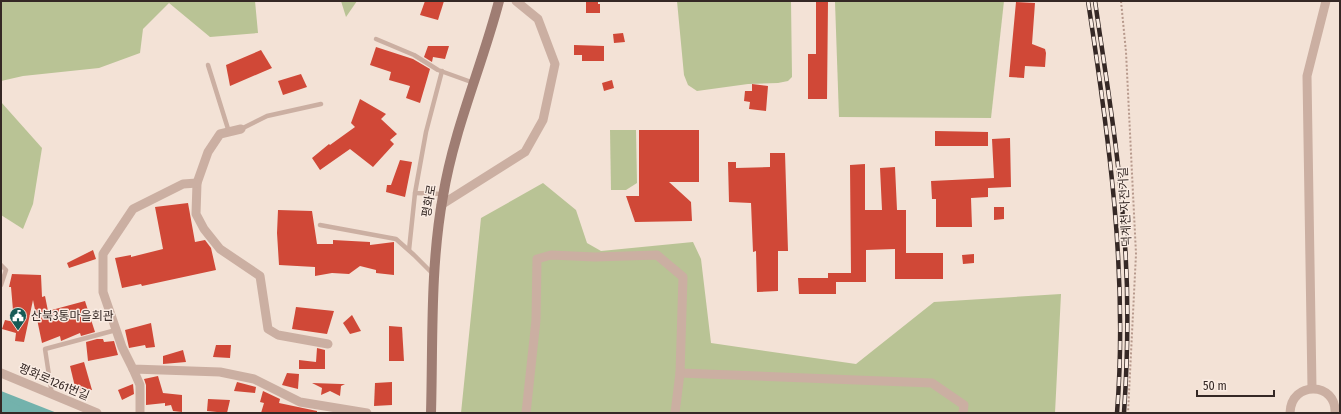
<svg xmlns="http://www.w3.org/2000/svg" width="1341" height="414" font-family="'Fira Sans Condensed','Noto Sans KR',sans-serif">
  <rect width="100%" height="100%" fill="#f3e2d6"/>
  <g fill="#b9c395">
    <path d="M1 1H255L258 33 210 37 169 3 143 29 140 53 99 68 23 76 1 81Z"/>
    <path d="M341 1H357L346 17Z"/>
    <path d="M677 1H791L792 77 788 81 778 83 748 84 697 91 688 85 684 75Z"/>
    <path d="M1004 1 991 118 839 117 835 2Z"/>
    <path d="M1 102 42 148 33 204 23 229 1 215Z"/>
    <path d="M610 130H636L637 183 626 190H611Z"/>
    <path d="M543 183 576 210 587 243 601 251 693 242 701 259 711 343 856 364 934 302 1061 294 1055 413H461L481 218Z"/>
  </g>
  <path fill="#73b2ac" d="M1 391 57 413H14L1 408Z"/>
  <g fill="none" stroke-linecap="round" stroke-linejoin="round">
    <path stroke="#73b2ac" stroke-width="19" d="M1 407 13 413"/>
  </g>
  <g fill="#d04837">
    <path d="M425 1H444L438 20 420 15Z"/>
    <path d="M586 1H598V4H600V13H586Z"/>
    <path d="M816 1H828L827 99H808V54H816Z"/>
    <path d="M1016 2 1035 3 1032 44 1045 49 1046 53 1045 67 1025 66 1024 78 1009 77Z"/>
    <path d="M623 33 625 42 614 43 613 34Z"/>
    <path d="M574 45 604 46V61H582V55H574Z"/>
    <path d="M428 46H449L445 59 433 57 432 62 424 57Z"/>
    <path d="M376 47 413 59 430 69 420 103 406 98 410 86 389 80 391 72 370 65Z"/>
    <path d="M261 50 272 68 230 86 226 65Z"/>
    <path d="M301 74 307 87 283 95 278 81Z"/>
    <path d="M612 80 614 88 604 91 602 83Z"/>
    <path d="M752 84 768 86 766 111 749 109 750 102 744 101 745 91H752Z"/>
    <path d="M360 99 386 114 381 119 397 134 390 140 394 144 373 167 350 149 320 170 312 158 329 144 330 145 355 127 351 123Z"/>
    <path d="M639 130H699V182H669L691 202 692 221 635 222 626 196H639Z"/>
    <path d="M935 131 988 132V146H935Z"/>
    <path d="M1010 138 1011 187 988 188V197L971 198 972 227H936V199H932L931 181 994 178 992 139Z"/>
    <path d="M770 153H785L788 251H778V291L757 292 756 251 753 252 751 203 729 202 728 162H736V168L770 167Z"/>
    <path d="M400 160 412 162 405 197 386 192 387 185H391Z"/>
    <path d="M865 164V210H882L880 168 895 167 897 210H906V253H943V279H895V249L866 250V282H836V294H799L798 278H828V273H851L850 165Z"/>
    <path d="M188 203 195 242 205 240 211 248 216 270 142 286 141 284 122 288 115 258 131 255V257L163 249 155 207Z"/>
    <path d="M994 207H1004V219L994 220Z"/>
    <path d="M278 210 312 211 317 244H333V240L370 242V245L394 242V275L376 273V270L360 266 349 274 332 273 315 276V267L279 265 277 233Z"/>
    <path d="M93 250 96 259 69 268 67 263Z"/>
    <path d="M974 254V263L963 264 962 255Z"/>
    <path d="M12 274 41 275 42 297 45 296 48 311 85 301 95 332 81 336 80 333 61 341 60 336 42 343 33 300 24 342 15 341 16 333 2 329 5 320 14 322 11 287H9Z"/>
    <path d="M296 307 334 311 327 334 292 329Z"/>
    <path d="M352 315 361 331 350 334 343 323Z"/>
    <path d="M151 323 155 347 146 348 145 345 129 348 125 330Z"/>
    <path d="M389 326 402 327 404 361H389Z"/>
    <path d="M97 339H103L104 342 114 341 118 355 88 361 86 342Z"/>
    <path d="M216 345H231L230 358 213 357Z"/>
    <path d="M317 348 325 350V369H299V360L316 362Z"/>
    <path d="M183 350 186 362 163 364V356Z"/>
    <path d="M84 362 92 390 76 391 70 366Z"/>
    <path d="M287 373 299 374 298 389 282 385Z"/>
    <path d="M158 376 163 393 182 395V412L173 411 171 405 165 406V403L146 405V385L144 379Z"/>
    <path d="M237 382 256 387 255 393 234 391Z"/>
    <path d="M392 382V405L374 406 375 383Z"/>
    <path d="M312 383 341 384H345L341 386 340 396 330 391 321 395 322 388Z"/>
    <path d="M133 384 134 394 122 400 118 390Z"/>
    <path d="M263 391 280 399 279 403 317 411V413H261L264 403 260 402Z"/>
    <path d="M208 399 230 400 227 413 207 411Z"/>
  </g>
  <g fill="none" stroke-linecap="round" stroke-linejoin="round">
    <path stroke="#b7998c" stroke-width="2" stroke-dasharray="2 2" stroke-linecap="butt" d="M1121 1 1126 52 1136 254 1128 413"/>
    <g stroke="#cbafa2" stroke-width="4.5">
      <path d="M376 39 414 55 438 70 474 83"/>
      <path d="M208 65 229 132"/>
      <path d="M442 71 426 132 415 193 443 194"/>
      <path d="M241 129 267 116 321 104"/>
      <path d="M320 225 396 239 414 255 433 274"/>
      <path d="M409 250 415 193"/>
      <path d="M1 265 6 270 1 285"/>
      <path d="M52 395 45 349 116 330"/>
    </g>
    <g stroke="#cbafa2" stroke-width="9">
      <path d="M241 129 220 134 208 152 197 183 196 214 204 229 220 249 260 276 268 329 278 335 328 344"/>
      <path d="M197 183 183 184 133 209 103 254V292L122 347 133 369 220 372 254 379 300 402 367 413"/>
      <path d="M441 205 525 152 543 120 555 64 538 19 516 1"/>
      <path d="M133 369 140 385V413"/>
      <path d="M1 373 97 413"/>
      <path d="M680 373 932 383 964 405 963 413"/>
      <path d="M1312 388 1307 76 1326 1"/>
      <path d="M526 413 536 320 537 259 551 255 595 257 657 255 683 277 680 373 675 413"/>
      <path d="M1290 413C1291 380 1337 382 1335 413"/>
    </g>
    <path stroke="#9f7d73" stroke-width="10" d="M431 413C433 341 430 267 443 196 454 129 482 66 499 1"/>
    <defs>
      <g id="rail">
        <path d="M1088 1C1109 138 1128 274 1117 413"/>
        <path d="M1095 1C1106 78 1119 154 1124 232 1129 292 1128 353 1124 413"/>
      </g>
    </defs>
    <use href="#rail" stroke="#352825" stroke-width="4.5"/>
    <use href="#rail" stroke="#faece3" stroke-width="3" stroke-dasharray="9" stroke-linecap="butt"/>
  </g>
  <defs>
    <symbol id="civic-pin" viewBox="-11 -11 22 30"><path d="M0 17L-7.5 6A9.5 9.5 0 1 1 7.5 6Z" fill="#175a55" stroke="#faece3"/><path d="M-.6-6.5H3V-4.5H.6V-3L4-1V1h2V6H-6V1h2V-1L-.6-3ZM-1.2 2.5V6h2.4V2.5Z" fill="#fff"/></symbol>
  </defs>
  <g fill-rule="evenodd">
    <use href="#civic-pin" x="8" y="306" width="20" height="27"/>
  </g>
  <g text-anchor="middle" stroke-width="3" stroke-linejoin="round" paint-order="stroke">
    <g font-size="12" fill="#352825" stroke="#faece3">
      <text transform="translate(429 201) rotate(-80)" y="4">평화로</text>
      <text transform="translate(1125 207) rotate(-93)" y="4">덕계천 자전거길</text>
      <text transform="translate(54 382) rotate(23)" y="4">평화로1261번길</text>
    </g>
    <g font-size="12" fill="#352825" stroke="#faece3" text-anchor="start">
      <text x="31" y="320">산북3통마을회관</text>
    </g>
  </g>
  <rect width="1341" height="414" fill="none" stroke="#352825" stroke-width="4"/>
  <path d="M1197 390v6h77v-6" fill="none" stroke="#352825" stroke-width="2"/>
  <text x="1203" y="390" font-size="12" fill="#352825" stroke="#faece3" stroke-width="3" paint-order="stroke">50 m</text>
</svg>
